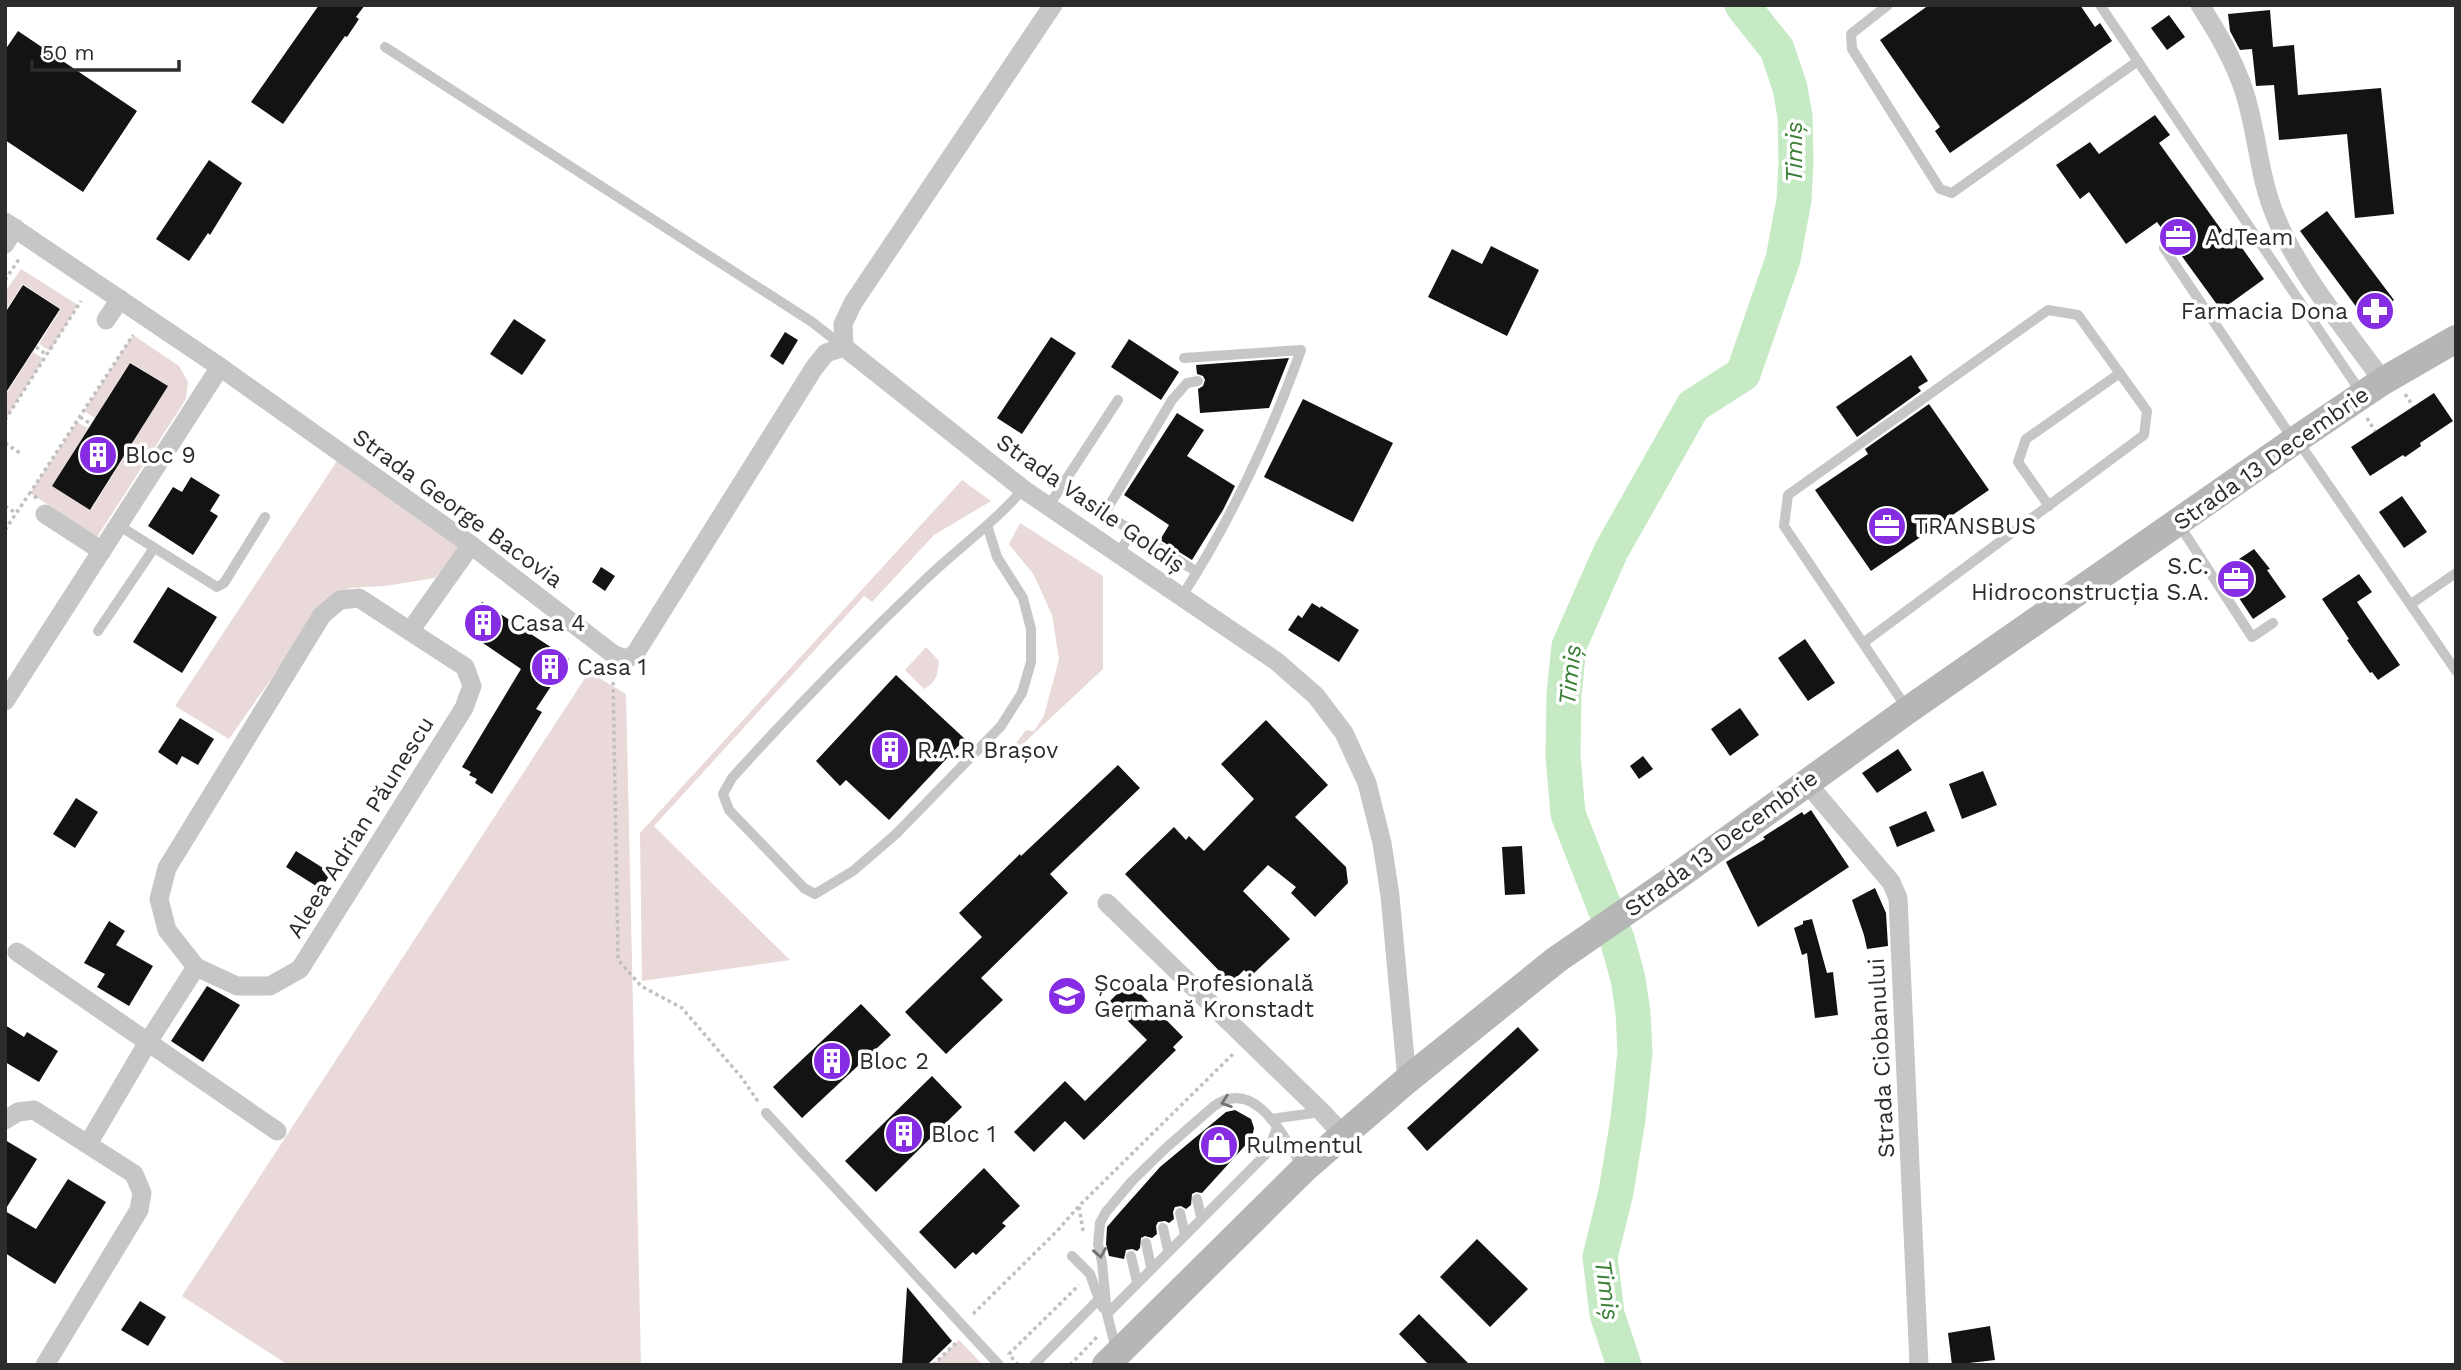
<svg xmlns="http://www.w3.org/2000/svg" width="2461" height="1370" font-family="'Work Sans',sans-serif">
  <rect width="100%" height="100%" fill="#fff"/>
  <g fill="#ead9d9">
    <path d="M21 269 78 305 50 351 39 344 61 309 23 284 5 311V292Z"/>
    <path d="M133 335 179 366 188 382 186 399 97 537 30 493 77 422 88 428 52 486 91 510 168 386 130 362 95 418 84 411Z"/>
    <path d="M33 352 44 359 5 420V396Z"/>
    <path d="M337 461 461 547 435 578 385 586 349 588 322 606 229 739 175 706Z"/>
    <path d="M962 480 991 501 934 535 872 602 864 596 654 826 790 960 642 981 640 833Z"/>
    <path d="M1020 523 1103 576V669L1009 757 1007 755 1026 730 1034 731 1044 716 1059 659 1052 615 1034 575 1009 544Z"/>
    <path d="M926 647 939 661C938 674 936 683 924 689L905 670Z"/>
    <path d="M589 672 626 694 641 1365H288L182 1296Z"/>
    <path d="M959 1340 983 1365H933Z"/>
  </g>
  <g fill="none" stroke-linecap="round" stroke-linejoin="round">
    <path stroke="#c6eac4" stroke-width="35" d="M1624 1365 1607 1314 1600 1257 1616 1192 1628 1119 1635 1052 1633 1012 1628 979 1617 939 1568 814 1563 756 1564 695 1569 646 1611 551 1693 406 1743 374 1783 259 1794 200 1796 162 1795 116 1790 88 1777 49 1742 5"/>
  </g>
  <g fill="#131313">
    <path d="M319 5H365L356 17 359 19 347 37 345 36 283 124 251 102Z"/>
    <path d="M1929 5H2080L2095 27 2100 23 2112 41 1950 153 1935 131 1940 127 1880 40Z"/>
    <path d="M2270 10 2273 47 2294 45 2298 95 2381 88 2394 214 2355 218 2347 134 2279 140 2274 85 2256 86 2252 49 2240 50 2230 31 2228 14Z"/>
    <path d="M2169 15 2185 37 2167 50 2151 28Z"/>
    <path d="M18 31 137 111 83 192 5 140V50Z"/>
    <path d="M2155 115 2170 135 2159 143 2223 232 2228 228 2264 279 2221 310 2157 222 2126 244 2089 192 2080 199 2056 165 2090 142 2099 154Z"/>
    <path d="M209 160 242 183 210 235 208 233 189 261 156 239Z"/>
    <path d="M2327 211 2394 300 2366 320 2300 231Z"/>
    <path d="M1491 246 1539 270 1507 336 1428 297 1452 249 1482 264Z"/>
    <path d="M23 285 60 309 5 394V313Z"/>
    <path d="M514 319 546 340 522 375 490 354Z"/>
    <path d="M785 332 798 340 783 365 770 356Z"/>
    <path d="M1051 337 1076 353 1022 434 997 418Z"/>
    <path d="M1129 339 1179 372 1161 400 1111 367Z"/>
    <path d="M1911 355 1928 381 1918 387 1921 391 1857 437 1836 407Z"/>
    <path d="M1289 358 1269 408 1200 413 1198 389 1203 386 1205 380 1203 376 1197 374 1196 365Z"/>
    <path d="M130 363 168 386 90 510 52 486Z"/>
    <path d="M2434 393 2453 421 2420 443 2421 446 2405 457 2403 455 2370 476 2351 447Z"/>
    <path d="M1303 399 1393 443 1353 522 1264 477Z"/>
    <path d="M1929 404 1989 490 1871 571 1815 490 1868 454 1865 449Z"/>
    <path d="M1177 413 1204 430 1187 456 1235 486 1223 510 1192 560 1160 540 1169 525 1124 495Z"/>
    <path d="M191 477 220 495 210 511 218 516 193 555 148 526 173 487 182 492Z"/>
    <path d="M2402 496 2427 532 2404 548 2379 512Z"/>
    <path d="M2254 549 2270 569 2267 570 2286 597 2253 619 2221 571Z"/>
    <path d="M601 567 615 576 605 591 592 582Z"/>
    <path d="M2359 574 2372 592 2357 602 2400 665 2378 680 2372 672 2370 673 2347 640 2349 639 2322 599Z"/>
    <path d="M168 587 217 617 182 673 133 642Z"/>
    <path d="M482 602 569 659 536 709 542 712 492 794 475 783 477 779 469 775 471 772 462 767 521 669 464 630Z"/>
    <path d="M1312 603 1320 608 1321 606 1359 630 1339 662 1288 630 1298 615 1302 618Z"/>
    <path d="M1805 639 1835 683 1808 701 1778 658Z"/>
    <path d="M896 675 965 739 889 820 846 780 840 786 816 761Z"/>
    <path d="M1740 708 1759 735 1730 756 1711 729Z"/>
    <path d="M180 718 214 739 198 765 182 756 177 765 158 752Z"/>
    <path d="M1266 720 1328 785 1295 817 1346 867 1348 883 1315 917 1291 893 1296 887 1268 865 1243 891 1290 939 1251 976 1244 970 1231 983 1125 874 1174 827 1186 840 1189 836 1204 851 1254 799 1221 764Z"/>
    <path d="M1898 749 1912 770 1877 793 1862 773Z"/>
    <path d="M1643 756 1653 769 1639 779 1630 766Z"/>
    <path d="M1118 765 1140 788 1050 874 1068 893 981 978 1003 1000 946 1054 905 1012 982 937 959 913 1020 854 1021 856Z"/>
    <path d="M1983 771 1997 805 1962 819 1949 784Z"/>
    <path d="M76 798 98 812 75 848 53 834Z"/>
    <path d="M1811 810 1849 867 1758 927 1726 862 1765 839 1763 837 1802 812 1804 815Z"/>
    <path d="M1926 811 1935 831 1897 847 1889 827Z"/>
    <path d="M1522 846 1525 894 1505 895 1502 847Z"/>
    <path d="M296 851 331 873 321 889 286 867Z"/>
    <path d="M1875 888 1886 913 1888 946 1867 949 1864 935 1852 900Z"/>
    <path d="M1812 919 1827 973 1833 972 1838 1015 1815 1018 1807 953 1802 955 1794 928 1803 924V921Z"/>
    <path d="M109 921 125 931 116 945 153 966 129 1006 97 987 105 974 84 963Z"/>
    <path d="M1129 982 1183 1037 1173 1047 1176 1050 1084 1140 1065 1121 1034 1152 1014 1132 1065 1081 1085 1101 1147 1040 1109 1002Z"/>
    <path d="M207 986 240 1005 203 1062 171 1041Z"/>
    <path d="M861 1004 891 1035 802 1118 773 1087Z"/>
    <path d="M5 1025 24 1037 27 1032 58 1051 39 1082 5 1062Z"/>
    <path d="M1518 1027 1539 1050 1427 1151 1407 1128Z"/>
    <path d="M932 1076 962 1107 876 1192 845 1161Z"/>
    <path d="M1235 1110 1251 1119 1254 1128 1252 1138 1202 1193 1196 1192 1192 1194 1191 1205 1186 1209 1181 1206 1175 1207 1173 1212 1174 1219 1169 1223 1165 1221 1158 1222 1156 1226 1157 1234 1152 1238 1145 1236 1141 1238 1140 1248 1137 1251 1132 1249 1126 1250 1124 1259 1109 1256 1106 1244 1107 1227 1120 1212 1160 1167 1226 1112Z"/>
    <path d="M5 1140 37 1159 5 1210Z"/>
    <path d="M984 1168 1020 1206 1002 1223 1006 1226 976 1255 973 1252 955 1269 919 1232Z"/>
    <path d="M68 1179 106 1202 55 1284 5 1253V1211L36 1229Z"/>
    <path d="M1477 1239 1528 1289 1490 1327 1440 1277Z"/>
    <path d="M907 1287 952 1341 927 1365H902Z"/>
    <path d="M140 1301 166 1317 148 1346 121 1330Z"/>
    <path d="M1419 1314 1470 1365H1429L1399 1334Z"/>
    <path d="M1990 1326 1995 1360 1952 1365 1948 1333Z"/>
  </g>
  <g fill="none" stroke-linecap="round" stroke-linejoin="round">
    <g stroke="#c0c0c0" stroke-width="3.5" stroke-dasharray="3.5 3.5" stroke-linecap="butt">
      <path d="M5 280 19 259"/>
      <path d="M36 347 47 355"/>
      <path d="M2405 394 2413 406"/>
      <path d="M80 417 91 424"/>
      <path d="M2367 418 2375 431"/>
      <path d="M5 420 81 301"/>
      <path d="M5 443 20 453"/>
      <path d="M37 498 30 493 133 335"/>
      <path d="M5 506 16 513"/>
      <path d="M5 530 29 494"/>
      <path d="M613 675 618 960 641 986 682 1008 742 1078 759 1103"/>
      <path d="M1083 1231 1079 1206 1235 1052"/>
      <path d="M973 1314 1057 1231 1079 1206"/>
      <path d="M933 1365 957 1342"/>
      <path d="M1018 1365 1009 1354 1079 1285"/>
      <path d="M1070 1365 1099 1335"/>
    </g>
    <g stroke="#c6c6c6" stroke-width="10">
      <path d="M1888 5 1851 34 1852 49 1940 189 1952 193 2138 61"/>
      <path d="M2100 5 2362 394"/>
      <path d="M385 47 812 322 844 347"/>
      <path d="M2164 248 2292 438"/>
      <path d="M2298 441 2456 671"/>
      <path d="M2049 506 2018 462 2026 439 2120 373"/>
      <path d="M1048 507 1118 400"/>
      <path d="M2178 523 2252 637 2273 623"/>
      <path d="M118 525 217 587 224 583 265 517"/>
      <path d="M987 525 997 557 1023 598 1031 629V662L1022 693 1001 726 896 834 853 871 815 894 804 888 729 810 723 794 732 778C795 708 861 641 929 576 960 547 995 522 1023 489"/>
      <path d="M1119 553 1132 531"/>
      <path d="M1197 572 1112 518 1106 511 1172 400 1187 383 1198 381"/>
      <path d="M1182 596C1229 524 1272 432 1301 350L1184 358"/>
      <path d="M2411 604 2456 573"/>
      <path d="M98 631 154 548"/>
      <path d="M1863 643 2144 435 2147 411 2078 315 2048 310 1788 495 1784 526 1906 707"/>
      <path d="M766 1113 999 1365"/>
      <path d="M1271 1119 1321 1112"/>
      <path d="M1197 1199 1201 1217"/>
      <path d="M1180 1213 1185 1234"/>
      <path d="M1163 1228 1168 1250"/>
      <path d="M1146 1243 1151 1267"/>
      <path d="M1072 1256 1090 1274 1099 1299"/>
      <path d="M1131 1256 1137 1282"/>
      <path d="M1107 1314 1268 1152 1277 1127"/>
      <path d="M1116 1349 1107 1314 1102 1262 1098 1244 1100 1223 1106 1212 1132 1181 1167 1147 1214 1106C1256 1076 1284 1138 1302 1166"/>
      <path d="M1034 1365 1099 1299 1103 1308"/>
    </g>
    <g stroke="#c6c6c6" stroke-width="19">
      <path d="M2200 5C2217 32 2234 60 2244 91 2257 130 2258 172 2273 210 2295 269 2346 330 2383 381"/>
      <path d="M5 222 220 367 471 545 613 654 626 659 635 654 814 368 826 353 844 347"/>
      <path d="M5 244 15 228"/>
      <path d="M106 320 120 299"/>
      <path d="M844 347 1023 489 1276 661 1316 696 1344 733 1367 783 1382 843 1390 896 1407 1080"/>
      <path d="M844 347 843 324 853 303 1053 5"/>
      <path d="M45 514 102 551"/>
      <path d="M410 631 471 545"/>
      <path d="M5 701 220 367"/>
      <path d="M1806 782 1891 882 1898 898 1919 1365"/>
      <path d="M1107 903 1322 1112 1343 1135"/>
      <path d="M17 952 277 1131"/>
      <path d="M5 1120 18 1112 34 1110 134 1174 142 1193 139 1210 45 1365"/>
      <path d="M88 1144 148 1042 196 967 237 986H270L300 969 464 708 472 686 465 667 359 598 340 600 322 615 167 868 159 899 167 930 196 967"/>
    </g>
    <path stroke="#b6b6b6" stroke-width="28" d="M1106 1365 1304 1169 1407 1080 1556 960 1675 878 1908 710 2294 441 2383 381 2456 339"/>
  </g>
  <defs><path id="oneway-chevron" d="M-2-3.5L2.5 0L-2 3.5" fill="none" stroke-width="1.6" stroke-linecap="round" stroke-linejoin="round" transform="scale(1.75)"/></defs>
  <g stroke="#717171">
    <use href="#oneway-chevron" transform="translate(1226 1102) rotate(161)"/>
    <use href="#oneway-chevron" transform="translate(1100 1253) rotate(80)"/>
  </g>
  <defs>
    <symbol id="office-disc" viewBox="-11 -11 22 22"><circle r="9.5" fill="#862de3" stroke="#fff"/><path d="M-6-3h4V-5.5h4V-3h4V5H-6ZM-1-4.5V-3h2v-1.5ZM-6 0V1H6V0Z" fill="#fff"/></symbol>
    <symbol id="pharmacy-disc" viewBox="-11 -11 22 22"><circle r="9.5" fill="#862de3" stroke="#fff"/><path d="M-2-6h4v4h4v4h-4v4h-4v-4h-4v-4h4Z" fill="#fff"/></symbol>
    <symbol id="building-disc" viewBox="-11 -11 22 22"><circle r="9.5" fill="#862de3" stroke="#fff"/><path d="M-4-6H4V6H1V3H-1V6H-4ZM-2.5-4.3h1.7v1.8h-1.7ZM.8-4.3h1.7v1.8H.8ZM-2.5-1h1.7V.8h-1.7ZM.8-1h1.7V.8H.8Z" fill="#fff"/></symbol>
    <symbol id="university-disc" viewBox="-11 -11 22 22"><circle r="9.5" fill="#862de3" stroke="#fff"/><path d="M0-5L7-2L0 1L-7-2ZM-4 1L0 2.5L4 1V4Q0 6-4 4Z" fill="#fff"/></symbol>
    <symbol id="shop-disc" viewBox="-11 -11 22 22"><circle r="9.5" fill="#862de3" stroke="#fff"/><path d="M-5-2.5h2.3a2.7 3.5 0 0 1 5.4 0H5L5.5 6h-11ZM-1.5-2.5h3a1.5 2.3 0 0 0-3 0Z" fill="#fff"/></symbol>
  </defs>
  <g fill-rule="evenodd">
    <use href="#office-disc" x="2156" y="215" width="44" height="44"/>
    <use href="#pharmacy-disc" x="2353" y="289" width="44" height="44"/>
    <use href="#building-disc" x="76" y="433" width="44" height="44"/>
    <use href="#office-disc" x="1865" y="504" width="44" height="44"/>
    <use href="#office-disc" x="2214" y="557" width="44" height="44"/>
    <use href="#building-disc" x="461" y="601" width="44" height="44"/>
    <use href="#building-disc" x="528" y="645" width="44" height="44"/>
    <use href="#building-disc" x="868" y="728" width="44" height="44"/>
    <use href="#university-disc" x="1045" y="974" width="44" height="44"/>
    <use href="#building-disc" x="810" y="1039" width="44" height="44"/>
    <use href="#building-disc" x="882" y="1112" width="44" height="44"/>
    <use href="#shop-disc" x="1197" y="1123" width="44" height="44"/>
  </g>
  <g text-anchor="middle" stroke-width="7" stroke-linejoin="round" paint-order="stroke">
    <g font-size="23" fill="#2c2c2c" stroke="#fff" text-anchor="start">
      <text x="2205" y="245">AdTeam</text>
      <text x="2348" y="319" text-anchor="end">Farmacia Dona</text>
      <text x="125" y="463">Bloc 9</text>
      <text x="1914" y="534">TRANSBUS</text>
      <text x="2209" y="574" text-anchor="end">S.C.<tspan x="2209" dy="26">Hidroconstrucția S.A.</tspan></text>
      <text x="510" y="631">Casa 4</text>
      <text x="577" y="675">Casa 1</text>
      <text x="917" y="758">R.A.R Brașov</text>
      <text x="1094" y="991">Școala Profesională<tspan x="1094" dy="26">Germană Kronstadt</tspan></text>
      <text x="859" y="1069">Bloc 2</text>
      <text x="931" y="1142">Bloc 1</text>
      <text x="1246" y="1153">Rulmentul</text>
    </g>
    <g font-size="23" fill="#2c2c2c" stroke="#fff">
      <text transform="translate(2271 458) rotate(-35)" y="8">Strada 13 Decembrie</text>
      <text transform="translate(1091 503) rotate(35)" y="8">Strada Vasile Goldiș</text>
      <text transform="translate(458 508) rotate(36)" y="8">Strada George Bacovia</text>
      <text transform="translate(360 827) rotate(-58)" y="8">Aleea Adrian Păunescu</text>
      <text transform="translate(1721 843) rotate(-36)" y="8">Strada 13 Decembrie</text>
      <text transform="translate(1881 1058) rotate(-93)" y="8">Strada Ciobanului</text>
    </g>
    <g font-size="24" font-style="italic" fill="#3a8037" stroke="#fff">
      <text transform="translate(1794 152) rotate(-90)" y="8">Timiș</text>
      <text transform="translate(1570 675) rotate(-84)" y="8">Timiș</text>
      <text transform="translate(1607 1290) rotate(82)" y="8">Timiș</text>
    </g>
  </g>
  <rect width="2461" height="1370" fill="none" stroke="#2c2c2c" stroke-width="14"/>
  <path d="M32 60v10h147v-10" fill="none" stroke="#2c2c2c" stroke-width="3.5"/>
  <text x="42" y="60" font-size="21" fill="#2c2c2c" stroke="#ffffff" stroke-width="5" paint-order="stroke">50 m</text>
</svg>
